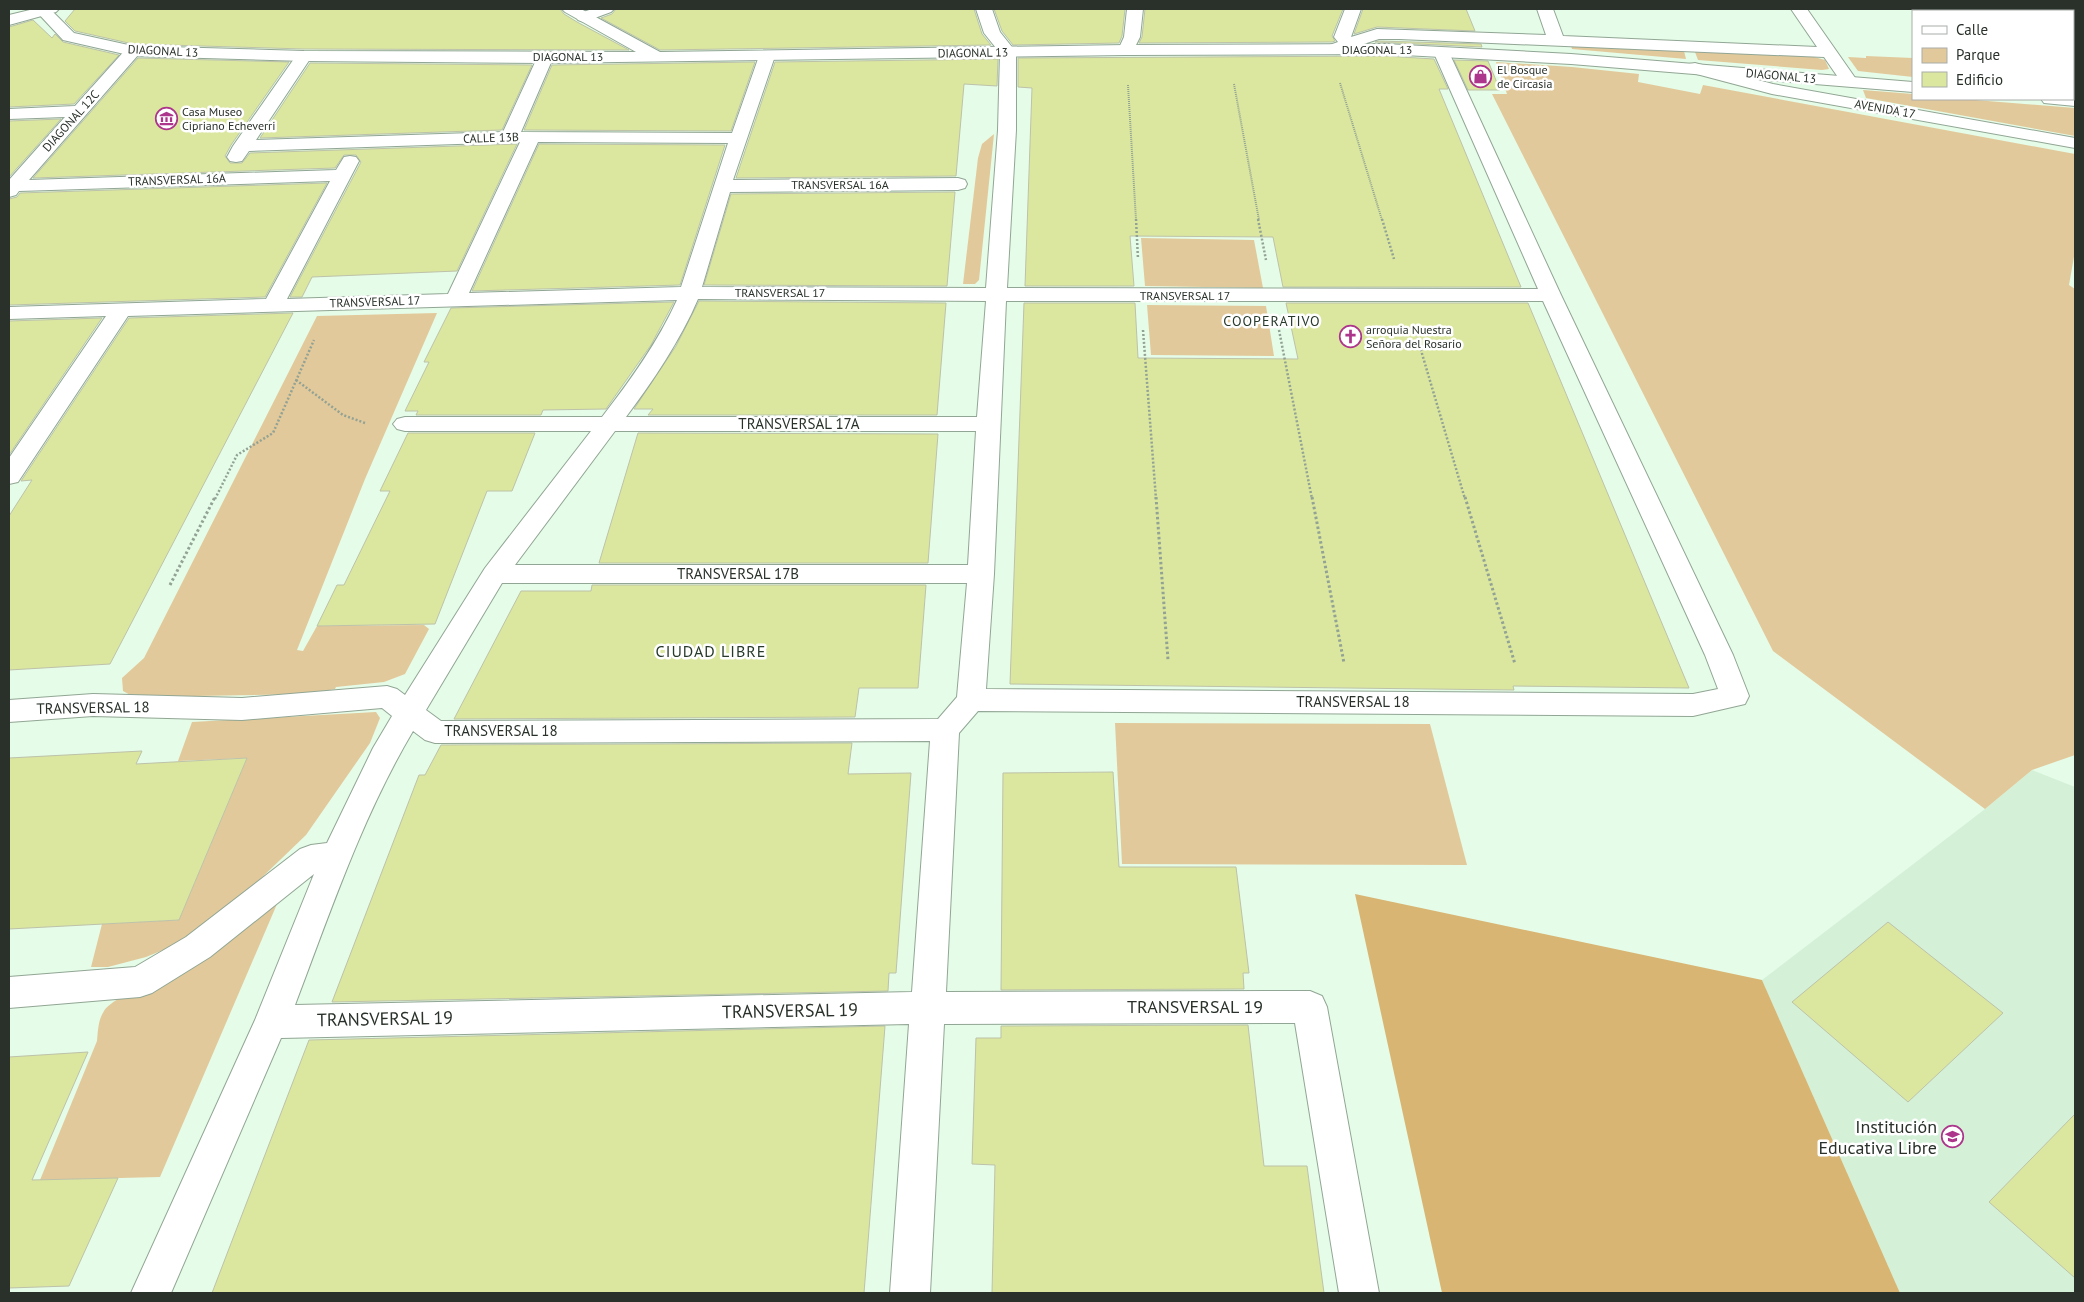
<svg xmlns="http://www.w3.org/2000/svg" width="2084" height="1302" font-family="'PT Sans',sans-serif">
  <rect width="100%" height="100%" fill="#e5fce8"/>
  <g fill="#d4f1d8">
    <path d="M1967 9H2075V86H2073V11H1969Z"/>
    <path d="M2032 770 2075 787V1293H1900L1762 980 1985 809Z"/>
  </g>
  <g fill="#e2c99b">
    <path d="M1571 46 1684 51 1686 59 1572 49Z"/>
    <path d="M1695 52 1807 55 1825 60 1829 69 1822 70 1698 60Z"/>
    <path d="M1866 56 1913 58V77L1858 71 1848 57 1866 58Z"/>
    <path d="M1496 62 1572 67 1639 74 1638 82 1700 94 1703 85 2075 154V251L2069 285 2075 289V755L2032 770 1985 809 1773 651 1492 94H1507Z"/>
    <path d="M1863 90 1913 94V99H1963L2075 108V136L1866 98Z"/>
    <path d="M994 134 979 280 975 284H963L978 158 982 144Z"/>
    <path d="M1141 238 1254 240 1263 288 1145 286Z"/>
    <path d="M1147 305 1266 306 1274 356 1151 355Z"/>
    <path d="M437 313 365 479 297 650 303 651 317 626 424 625 429 629 405 674 384 682 336 687 335 689 309 694 134 697 123 691 122 678 144 658 317 316Z"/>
    <path d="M376 712 380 718 370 743 306 835 232 906 185 941 146 957 108 967H91L102 924 179 920 247 758 178 761 192 722Z"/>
    <path d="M1115 723 1430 724 1467 865 1122 864Z"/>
    <path d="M277 904 160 1177 40 1180 97 1041C98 1031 98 1020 104 1011 116 993 187 968 209 954 233 939 255 921 277 904Z"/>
  </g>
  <path fill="#d8b573" d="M1355 894 1762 980 1900 1293H1442Z"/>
  <g fill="#dbe79f" stroke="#bdc2a9">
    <path d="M75 9H560L564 14 577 22 629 50 304 49 133 44 75 31 65 21Z"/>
    <path d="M616 9H974L982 34 991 45 660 50 601 18 612 14Z"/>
    <path d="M994 9H1125L1122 36 1119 43 1013 45 1002 31Z"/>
    <path d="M1145 9H1343L1332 36 1335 41 1332 42 1139 43 1142 37Z"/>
    <path d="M1363 9H1466L1475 31 1377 27 1354 34Z"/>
    <path d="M33 20 52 38 55 34 63 42 119 55 74 104 9 107V27Z"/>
    <path d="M1379 41 1481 44 1482 47 1375 42Z"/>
    <path d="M1385 56 1434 59 1448 89H1439L1521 287H1283L1273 237 1130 236 1134 286H1025L1032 88 1018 87V58Z"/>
    <path d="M138 58 289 62 231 145 225 156 230 163H242L250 153 517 144 457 271 312 277 302 297H290L361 162 356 155H344L335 168 33 178Z"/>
    <path d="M998 59 997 86 964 84 956 176 736 178 775 62Z"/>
    <path d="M1454 60 1488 61 1500 90H1468Z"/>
    <path d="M755 62 731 131 524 130 552 65Z"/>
    <path d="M310 63 532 65 502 130 260 138Z"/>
    <path d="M61 119 9 177V121Z"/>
    <path d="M539 144 725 145 680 285 472 291Z"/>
    <path d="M327 183 265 297 9 305V199L17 197 20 193Z"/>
    <path d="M955 192 947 286 704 285 731 194Z"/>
    <path d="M699 301 946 303 937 415H648L653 409H634L676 346Z"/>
    <path d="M674 302 651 345 606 409 543 410 541 415H416L418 411H405L429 362H424L451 308Z"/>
    <path d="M1024 303H1135L1138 358 1298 359 1286 303H1528L1689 688 1513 686 1514 690 1010 684Z"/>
    <path d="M293 313 110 664 9 670V516L32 480 21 481 129 318Z"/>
    <path d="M102 318 9 455V321Z"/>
    <path d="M408 433H535L512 491H487L435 624 317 626 337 585H344L390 491H380Z"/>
    <path d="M638 433 938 434 928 563H599Z"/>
    <path d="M592 585H926L918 688H859L855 717 454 719 521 591H591Z"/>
    <path d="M852 743 848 774 911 773 896 973H889L888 991 332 1002 419 775H425L441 745Z"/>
    <path d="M142 751 136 764 247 758 179 920 9 929V758Z"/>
    <path d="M1113 772 1119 867H1236L1249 973H1243L1244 989 1001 990 1003 773Z"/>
    <path d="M1888 922 2003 1013 1908 1102 1792 1002Z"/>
    <path d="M1248 1025 1264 1166H1307L1324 1293H992L995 1165 972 1164 976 1038H1001V1026Z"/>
    <path d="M885 1026 864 1293H212L309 1040Z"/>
    <path d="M88 1052 32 1180 118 1178 69 1286 9 1288V1057Z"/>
    <path d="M2075 1114V1278L1989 1202Z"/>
  </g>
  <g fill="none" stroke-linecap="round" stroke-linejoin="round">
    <defs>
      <g id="minor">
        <path d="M34 9H59L56 12 9 25V15Z"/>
        <path d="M592 9H614L611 12 584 22 578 20 576 17 578 14Z"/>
        <path d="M976 9H992L1000 32 1016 52V130L1007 288 1538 289 1433 51 1435 48H1447L1561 295 1733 655 1749 696 1745 704 1693 716 978 711 959 733 946 992 1310 991 1322 996 1327 1007 1379 1293H1339L1295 1023 944 1024 930 1293H890L909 1024 281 1038 171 1293H131L255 1020 314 874 210 957 152 993 140 997 9 1008V977L135 967 186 937 300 849 311 845 327 843 373 748 392 716 382 708 242 720 93 716 9 722V700L93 694 242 698 387 686 397 689 405 695 485 568 591 431H405L397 429 393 424 397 419 405 417H602C630 381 658 342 677 300L128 316 18 482 9 484V458L106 316 9 319V307L266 299 330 181 19 191 16 195 9 197V180L65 117 9 119V109L75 106 127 48H139L141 51 139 54 29 180 336 170 344 157 350 156 356 157 359 161 287 299 448 294 520 142 249 151 242 161 236 162 230 161 227 157 233 146 298 53H310L312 56 256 140 503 132 537 58 539 55H551L553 58 521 132 732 133 759 56 761 53H773L775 56 733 180 958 178 965 180 967 184 965 188 958 190 730 192 702 287 986 288 998 130 1000 53 984 33ZM538 142 728 143 681 287 469 293ZM698 299 986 301 977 417H626C653 381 680 341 698 299ZM1006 301H1543L1705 655 1718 689 1693 694 986 689 994 574ZM615 431H976L968 565H515ZM502 583H967L957 697 938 719 441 721 426 710ZM413 731 425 740 435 743 930 741 912 992 295 1005C330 913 362 817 413 731Z"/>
        <path d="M1127 9H1143L1140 37 1132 53H1120L1118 50 1124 37Z"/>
        <path d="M1345 9H1361L1351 37 1377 29 1546 35 1537 9H1553L1563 36 1817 47 1791 9H1807L1858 82 1856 86H1844L1824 57 1399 39H1379L1336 53H1324L1322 50 1324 47 1338 42 1334 37Z"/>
        <path d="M1947 9H1963L1965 11H1949Z"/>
        <rect x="2073" y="44" width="2" height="10"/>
        <path d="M1695 63 1773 84 2075 138V148L1772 94 1689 72 1687 68 1689 64Z"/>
      </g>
      <g id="major">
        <path d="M34 9H50L74 33 133 46 304 51 636 52 565 12 562 9H581L660 52 1126 45 1385 44 1571 54 1913 82V92L1571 64 1385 54 1126 55 545 63 304 61 133 56 63 40Z"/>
        <path d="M2073 96H2075V106L2044 103 2041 99H2073Z"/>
      </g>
    </defs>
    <use href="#minor" stroke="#91a694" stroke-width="2"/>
    <use href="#major" stroke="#91a694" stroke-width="2"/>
    <g stroke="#92a294" stroke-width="2" stroke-dasharray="1 1" stroke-linecap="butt">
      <path d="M1340 83 1382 220"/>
      <path d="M1234 84 1259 220"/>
      <path d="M1128 85 1136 220"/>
    </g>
    <g stroke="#92a294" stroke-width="2.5" stroke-dasharray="2 2" stroke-linecap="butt">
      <path d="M1136 219 1138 259"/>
      <path d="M1258 219 1266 260"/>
      <path d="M1382 219 1394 259"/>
      <path d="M1143 330 1156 499"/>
      <path d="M1279 330 1312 499"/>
      <path d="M1415 330 1465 499"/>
      <path d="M296 380 343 415 365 423"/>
      <path d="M215 499 237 455 273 433 314 340"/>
    </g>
    <g stroke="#92a294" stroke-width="3" stroke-dasharray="2.5 2.5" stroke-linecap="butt">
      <path d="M1156 497 1168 660"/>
      <path d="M1312 497 1344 663"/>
      <path d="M1465 497 1515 664"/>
      <path d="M170 585 215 497"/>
    </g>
    <use href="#minor" fill="#fff" fill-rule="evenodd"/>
    <use href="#major" fill="#fff" fill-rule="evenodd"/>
  </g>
  <defs>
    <symbol id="shop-ring" viewBox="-11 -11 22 22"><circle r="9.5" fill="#fff" stroke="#ad358b" stroke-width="1.5"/><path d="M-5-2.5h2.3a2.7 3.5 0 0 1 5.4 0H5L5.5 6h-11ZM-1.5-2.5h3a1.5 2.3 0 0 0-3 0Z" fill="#ad358b"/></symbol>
    <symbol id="museum-ring" viewBox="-11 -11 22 22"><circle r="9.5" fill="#fff" stroke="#ad358b" stroke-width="1.5"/><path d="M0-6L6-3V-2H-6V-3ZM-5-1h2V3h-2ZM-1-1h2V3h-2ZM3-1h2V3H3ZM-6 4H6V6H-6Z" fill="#ad358b"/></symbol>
    <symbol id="church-ring" viewBox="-11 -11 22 22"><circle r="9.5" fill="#fff" stroke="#ad358b" stroke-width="1.5"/><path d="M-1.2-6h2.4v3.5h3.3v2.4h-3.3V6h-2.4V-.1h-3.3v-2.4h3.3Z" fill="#ad358b"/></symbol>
    <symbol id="university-ring" viewBox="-11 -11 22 22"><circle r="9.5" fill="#fff" stroke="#ad358b" stroke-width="1.5"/><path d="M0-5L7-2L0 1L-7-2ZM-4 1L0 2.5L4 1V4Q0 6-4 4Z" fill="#ad358b"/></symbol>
  </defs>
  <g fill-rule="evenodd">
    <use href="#shop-ring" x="1468" y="64" width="25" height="25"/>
    <use href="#museum-ring" x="154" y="106" width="25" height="25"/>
    <use href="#church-ring" x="1338" y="324" width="25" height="25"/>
    <use href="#university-ring" x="1940" y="1124" width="25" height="25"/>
  </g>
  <g text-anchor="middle" stroke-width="5" stroke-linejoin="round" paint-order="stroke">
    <g font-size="12" fill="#29312a" stroke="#fff">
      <text x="1377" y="54">DIAGONAL 13</text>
      <text transform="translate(163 51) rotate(3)" y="4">DIAGONAL 13</text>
      <text transform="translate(973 53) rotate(-1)" y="4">DIAGONAL 13</text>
      <text x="568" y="61">DIAGONAL 13</text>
      <text transform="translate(1781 76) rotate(5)" y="4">DIAGONAL 13</text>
      <text transform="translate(1885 109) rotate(10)" y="4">AVENIDA 17</text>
      <text transform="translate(71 121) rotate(-48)" y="4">DIAGONAL 12C</text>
      <text transform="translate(491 138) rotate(-2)" y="4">CALLE 13B</text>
      <text transform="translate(177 180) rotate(-2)" y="4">TRANSVERSAL 16A</text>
      <text x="840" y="189">TRANSVERSAL 16A</text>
      <text x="780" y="297">TRANSVERSAL 17</text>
      <text x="1185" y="300">TRANSVERSAL 17</text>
      <text transform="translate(375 302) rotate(-2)" y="4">TRANSVERSAL 17</text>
    </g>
    <g font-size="12" fill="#29312a" stroke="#fff" text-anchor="start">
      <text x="1497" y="74">El Bosque<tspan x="1497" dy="14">de Circasia</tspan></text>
      <text x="182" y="116">Casa Museo<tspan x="182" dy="14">Cipriano Echeverri</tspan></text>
      <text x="1366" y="334">arroquia Nuestra<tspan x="1366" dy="14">Señora del Rosario</tspan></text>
    </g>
    <g font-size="14" letter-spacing="1" fill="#283a2b" stroke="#fff">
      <text x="1272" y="326">COOPERATIVO</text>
    </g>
    <g font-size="15" fill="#29312a" stroke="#fff">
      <text x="799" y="429">TRANSVERSAL 17A</text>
      <text x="738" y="579">TRANSVERSAL 17B</text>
      <text x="1353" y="707">TRANSVERSAL 18</text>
      <text transform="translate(93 708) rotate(-1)" y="5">TRANSVERSAL 18</text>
      <text x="501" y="736">TRANSVERSAL 18</text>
    </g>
    <g font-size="16" letter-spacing="1" fill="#283a2b" stroke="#fff">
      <text x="711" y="657">CIUDAD LIBRE</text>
    </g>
    <g font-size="18" fill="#29312a" stroke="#fff">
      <text x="1195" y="1013">TRANSVERSAL 19</text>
      <text transform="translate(790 1011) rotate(-1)" y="6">TRANSVERSAL 19</text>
      <text transform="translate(385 1019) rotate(-1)" y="6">TRANSVERSAL 19</text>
    </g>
    <g font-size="18" fill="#29312a" stroke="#fff" text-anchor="end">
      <text x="1937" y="1133">Institución<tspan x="1937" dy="21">Educativa Libre</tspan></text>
    </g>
  </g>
  <rect width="2084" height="1302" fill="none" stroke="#29312a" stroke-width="20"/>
  <rect x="1912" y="10" width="162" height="90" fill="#ffffff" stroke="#a9adaa"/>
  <rect x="1922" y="26" width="25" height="8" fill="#ffffff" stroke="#a9adaa"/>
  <text x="1956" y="35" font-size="15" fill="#29312a">Calle</text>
  <rect x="1922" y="48" width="25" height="15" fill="#e2c99b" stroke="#a9adaa"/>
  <text x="1956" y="60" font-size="15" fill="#29312a">Parque</text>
  <rect x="1922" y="72" width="25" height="15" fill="#dbe79f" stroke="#a9adaa"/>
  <text x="1956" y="85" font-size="15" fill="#29312a">Edificio</text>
</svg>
